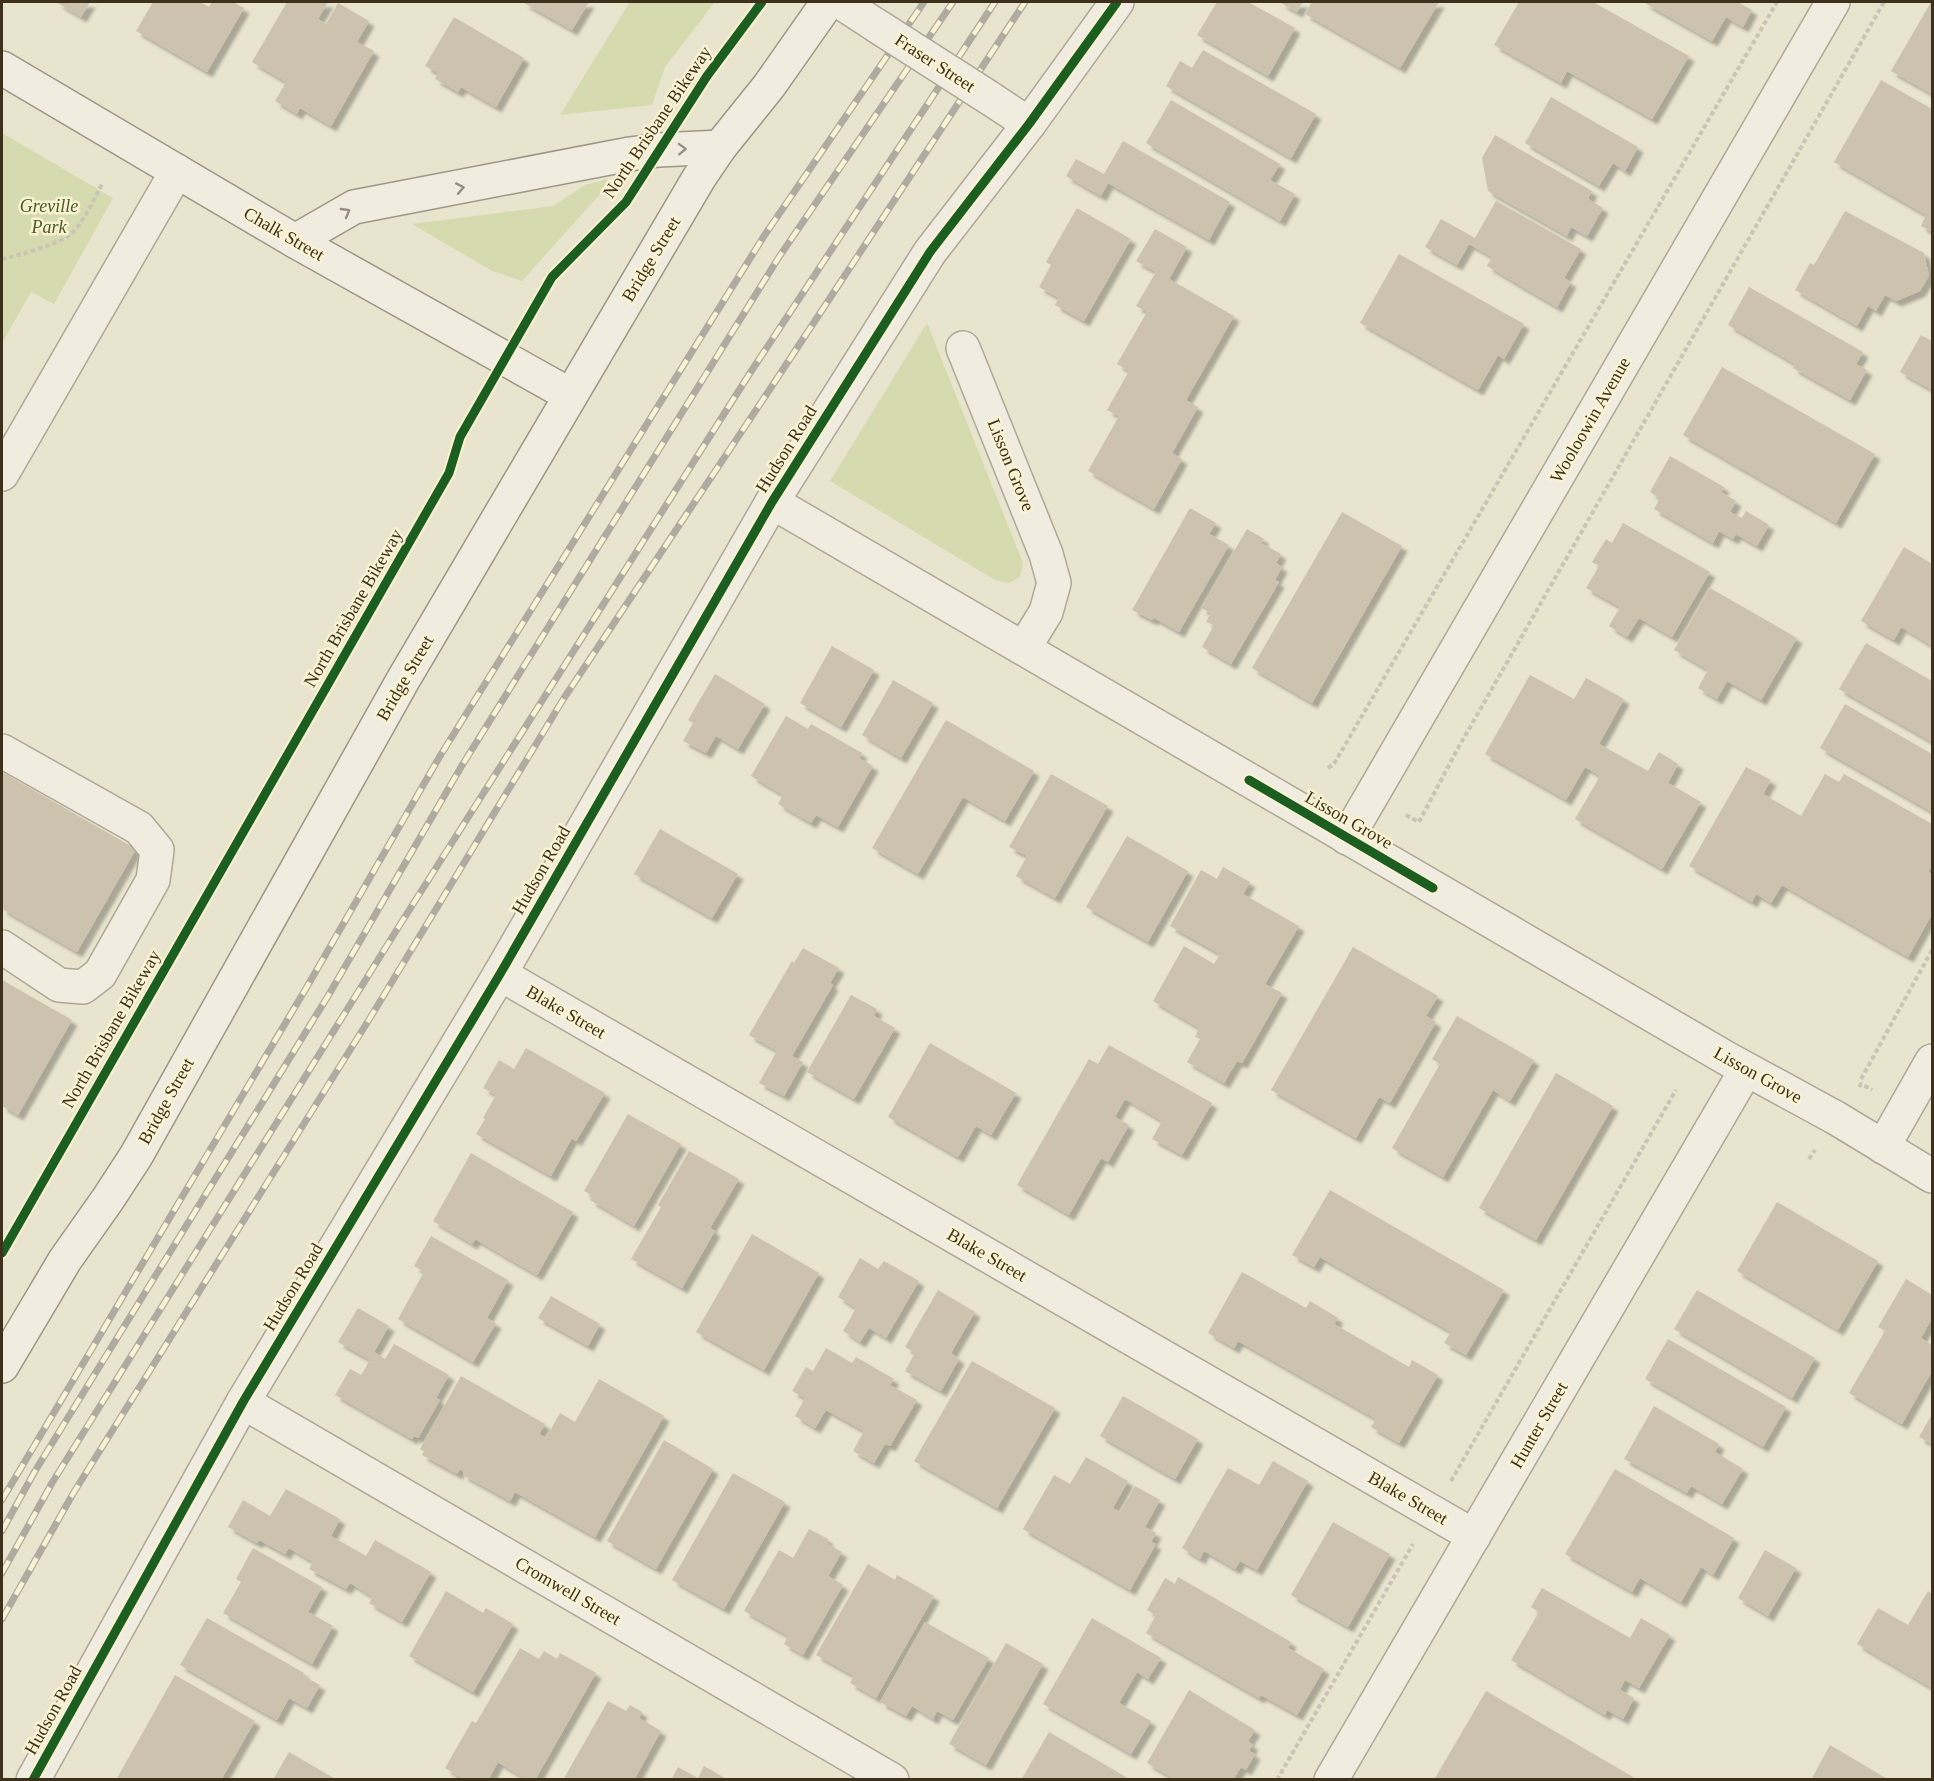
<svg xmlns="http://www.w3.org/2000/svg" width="1934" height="1781" font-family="'Times New Roman',serif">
  <defs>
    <filter id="shadow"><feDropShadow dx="5.5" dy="5.5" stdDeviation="1.5" flood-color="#0004"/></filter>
  </defs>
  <rect width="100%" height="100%" fill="#e9e4cd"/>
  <g fill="#d5dbae">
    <path d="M630 2H715L665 67 652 105 560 115Z"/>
    <path d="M2 133 113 198 54 304 31 292 2 343Z"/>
    <path d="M607 179 609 184 522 281 492 271 412 224 553 206 585 185Z"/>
    <path d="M927 323 1023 563 1020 577 1009 583 995 580 830 481Z"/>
  </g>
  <g fill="#cdc2ae" filter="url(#shadow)">
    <path d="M56 2H90L81 17Z"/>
    <path d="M153 2H200L209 7 212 2H233L244 8 207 72 136 31Z"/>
    <path d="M287 2H328L318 19 326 24 338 3 369 21 357 42 374 51 331 126 300 108 297 114 275 101 286 82 252 62Z"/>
    <path d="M522 2H589L572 30Z"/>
    <path d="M1217 2H1248L1295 28 1268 76 1197 35Z"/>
    <path d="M1279 2H1303L1297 12Z"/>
    <path d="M1312 2H1439L1400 68 1305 14Z"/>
    <path d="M1519 2H1593L1689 56 1652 119 1567 71 1561 83 1494 45Z"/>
    <path d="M1643 2H1738L1752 10 1743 27 1726 17 1712 41Z"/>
    <path d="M1931 2H1932V94L1891 71Z"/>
    <path d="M454 17 524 58 496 107 461 87 458 92 435 79 438 73 425 66Z"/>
    <path d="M1203 50 1316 114 1291 158 1166 86 1180 61 1192 68Z"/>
    <path d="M1881 80 1932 109V232L1921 226 1926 215 1834 162Z"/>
    <path d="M1551 97 1638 147 1625 171 1613 163 1599 186 1525 143Z"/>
    <path d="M1171 100 1280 164 1270 180 1295 194 1280 221 1146 143Z"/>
    <path d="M1495 135 1592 191 1588 199 1603 208 1587 236 1571 227 1567 236 1488 191 1482 158Z"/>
    <path d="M1123 141 1230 202 1209 240 1108 183 1101 196 1066 176 1076 159 1104 174Z"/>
    <path d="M1496 201 1581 249 1564 278 1571 282 1557 307 1487 266 1492 257 1469 244 1457 265 1425 247 1441 219 1475 238Z"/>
    <path d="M1077 208 1131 239 1084 321 1055 305 1059 298 1039 287 1051 265 1046 262Z"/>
    <path d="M1845 211 1924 253 1929 276 1920 291 1896 301 1885 295 1876 311 1868 306 1857 326 1795 290 1810 263 1814 265Z"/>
    <path d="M1155 229 1187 247 1169 279 1234 316 1186 400 1198 407 1172 453 1182 459 1154 509 1088 471 1119 416 1107 410 1129 371 1117 364 1147 312 1136 306 1156 272 1136 261Z"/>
    <path d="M1399 254 1524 324 1504 359 1498 355 1478 390 1360 323Z"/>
    <path d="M1749 287 1863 352 1856 364 1867 370 1850 400 1793 368 1795 364 1728 325Z"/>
    <path d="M1921 335 1932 341V390L1900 372Z"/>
    <path d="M1722 367 1875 454 1836 523 1683 435Z"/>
    <path d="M1670 456 1724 487 1721 492 1736 501 1730 512 1742 518 1746 511 1769 525 1757 546 1736 534 1733 539 1719 531 1713 543 1654 509 1660 498 1650 492Z"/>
    <path d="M1190 508 1216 523 1209 534 1229 545 1179 632 1154 618 1152 620 1132 610Z"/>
    <path d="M1342 512 1402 546 1312 703 1252 668Z"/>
    <path d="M1623 523 1710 572 1672 637 1639 618 1627 637 1609 626 1620 607 1586 588 1599 566 1592 562 1606 539 1612 543Z"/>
    <path d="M1247 529 1264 539 1261 543 1281 554 1276 563 1282 567 1275 580 1279 582 1231 664 1202 647 1214 625 1206 622 1211 613 1201 608Z"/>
    <path d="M1904 547 1932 564V646L1901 627 1894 640 1861 621Z"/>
    <path d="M1710 588 1797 638 1761 700 1727 681 1717 699 1698 688 1708 670 1674 650Z"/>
    <path d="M1866 643 1932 681V742L1839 689Z"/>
    <path d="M832 646 874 670 841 727 800 703Z"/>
    <path d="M715 674 765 704 738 749 716 736 706 753 683 741 693 723 688 720Z"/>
    <path d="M1530 675 1574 699 1586 678 1624 699 1599 744 1648 771 1659 752 1678 764 1668 783 1701 802 1662 869 1575 819 1600 776 1585 767 1566 800 1485 754Z"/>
    <path d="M893 680 933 703 901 758 862 735Z"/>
    <path d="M1845 704 1932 754V812L1820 748Z"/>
    <path d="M786 716 808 729 811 724 862 753 859 758 873 766 838 827 816 815 811 823 778 804 783 795 751 776Z"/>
    <path d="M946 720 1034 771 1005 821 963 797 918 874 872 848Z"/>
    <path d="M1746 767 1771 780 1763 794 1801 816 1825 774 1839 782 1844 774 1932 824V865L1928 872 1932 874V914L1908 957 1782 885 1771 903 1756 894 1752 902 1689 866Z"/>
    <path d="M2 772 136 849 77 952 2 909Z"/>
    <path d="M1051 774 1108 806 1055 898 1016 876 1027 856 1009 847Z"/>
    <path d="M660 829 738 874 712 918 634 874Z"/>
    <path d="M1127 836 1188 871 1148 942 1086 907Z"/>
    <path d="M1223 867 1250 882 1243 894 1299 926 1265 984 1282 993 1242 1063 1237 1061 1224 1083 1187 1062 1200 1039 1195 1037 1199 1028 1153 1001 1184 946 1214 964 1220 954 1170 926 1201 870 1217 879Z"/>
    <path d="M1353 947 1438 996 1426 1016 1436 1022 1390 1103 1379 1097 1356 1138 1271 1090Z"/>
    <path d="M803 948 839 968 830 983 833 985 792 1056 803 1062 784 1096 759 1083 777 1051 749 1035 792 961 794 963Z"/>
    <path d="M2 980 72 1020 18 1115 2 1106Z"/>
    <path d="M851 995 877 1009 874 1016 895 1028 854 1099 807 1072Z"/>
    <path d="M1457 1016 1534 1060 1510 1101 1493 1090 1443 1177 1392 1148 1440 1064 1432 1059Z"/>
    <path d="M930 1043 1016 1093 991 1135 976 1126 958 1157 888 1117Z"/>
    <path d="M1109 1045 1212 1103 1182 1155 1152 1139 1162 1121 1125 1099 1115 1117 1129 1125 1108 1162 1101 1158 1069 1215 1017 1185 1089 1059 1098 1064Z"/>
    <path d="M526 1048 605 1093 576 1141 572 1138 551 1176 476 1134 485 1119 483 1118 496 1095 483 1088 499 1060 514 1069Z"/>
    <path d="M1556 1073 1613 1106 1536 1240 1479 1208Z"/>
    <path d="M628 1114 681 1144 634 1226 590 1200 593 1196 584 1191Z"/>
    <path d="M689 1151 739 1179 710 1228 715 1231 682 1288 631 1259 661 1207 658 1205Z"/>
    <path d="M471 1153 573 1212 537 1275 475 1239 472 1244 433 1221Z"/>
    <path d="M1330 1190 1504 1290 1466 1355 1444 1343 1451 1332 1320 1257 1314 1267 1292 1255Z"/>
    <path d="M1777 1202 1878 1261 1838 1330 1737 1271Z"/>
    <path d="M752 1234 819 1273 764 1370 696 1332Z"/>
    <path d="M431 1236 508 1280 487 1318 496 1323 473 1362 398 1319 424 1272 414 1266Z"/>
    <path d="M860 1258 878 1269 884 1261 919 1281 886 1338 869 1328 860 1342 843 1331 856 1308 838 1297Z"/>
    <path d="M1242 1272 1306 1308 1310 1301 1338 1318 1334 1324 1409 1367 1412 1360 1438 1375 1399 1443 1371 1427 1376 1419 1238 1341 1234 1348 1208 1333Z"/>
    <path d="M1906 1279 1932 1295V1318L1921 1338 1932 1345V1371L1902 1424 1849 1393 1885 1331 1878 1327Z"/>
    <path d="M938 1290 975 1312 951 1353 959 1359 941 1391 905 1371 915 1353 905 1347Z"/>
    <path d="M1697 1290 1815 1358 1792 1398 1674 1329Z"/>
    <path d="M551 1296 600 1324 588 1346 538 1318Z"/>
    <path d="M358 1308 389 1326 374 1352 385 1359 394 1344 449 1375 436 1398 440 1400 418 1438 414 1436 412 1439 335 1395 350 1369 361 1375 370 1360 338 1342Z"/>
    <path d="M1668 1339 1786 1407 1763 1447 1645 1379Z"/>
    <path d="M826 1348 852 1363 856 1357 894 1379 890 1385 917 1400 890 1446 885 1444 874 1463 853 1451 864 1431 826 1410 815 1428 795 1416 805 1398 792 1391 806 1367 813 1371Z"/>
    <path d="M972 1361 1055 1408 997 1508 914 1461Z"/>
    <path d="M461 1376 545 1424 539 1434 546 1438 560 1413 575 1422 599 1379 664 1416 595 1537 515 1492 510 1501 463 1475 464 1472 460 1469 457 1474 422 1455 424 1451 420 1449Z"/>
    <path d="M1123 1396 1198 1439 1175 1479 1100 1436Z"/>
    <path d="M1654 1406 1719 1444 1715 1452 1743 1469 1722 1504 1691 1486 1687 1493 1624 1459Z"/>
    <path d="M1932 1414V1444L1919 1437Z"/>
    <path d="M664 1440 713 1469 656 1569 607 1541Z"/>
    <path d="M1086 1457 1128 1481 1113 1508 1120 1512 1135 1486 1160 1500 1145 1527 1156 1533 1151 1542 1156 1544 1130 1590 1023 1529 1054 1475 1070 1484Z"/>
    <path d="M1273 1461 1308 1481 1257 1570 1240 1561 1235 1569 1204 1551 1200 1559 1182 1548 1228 1468 1259 1485Z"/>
    <path d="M1615 1469 1734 1538 1713 1575 1701 1567 1681 1602 1640 1578 1632 1592 1565 1554Z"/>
    <path d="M733 1473 785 1502 724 1609 672 1580Z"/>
    <path d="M286 1489 340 1519 331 1536 366 1556 375 1540 431 1572 402 1622 369 1603 373 1597 350 1583 346 1589 309 1569 313 1562 289 1548 285 1554 259 1540 257 1543 228 1527 243 1500 270 1516Z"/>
    <path d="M1333 1522 1390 1554 1348 1627 1291 1595Z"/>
    <path d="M809 1529 828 1539 826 1543 842 1552 828 1576 843 1585 803 1655 784 1644 788 1636 744 1611 779 1550 793 1558Z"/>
    <path d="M253 1548 322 1587 308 1612 333 1626 312 1664 223 1613 241 1582 236 1579Z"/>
    <path d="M1765 1550 1796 1568 1768 1616 1738 1598Z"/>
    <path d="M868 1564 895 1580 897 1575 934 1596 876 1698 850 1683 854 1676 816 1655Z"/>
    <path d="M1178 1577 1291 1642 1288 1648 1324 1669 1297 1715 1261 1695 1259 1698 1146 1633 1156 1615 1147 1610 1165 1578 1175 1584Z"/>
    <path d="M1542 1588 1630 1638 1641 1618 1670 1635 1639 1688 1625 1680 1620 1690 1634 1698 1623 1719 1607 1710 1605 1715 1511 1660 1539 1612 1531 1607Z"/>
    <path d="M446 1591 483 1613 486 1608 513 1624 473 1692 409 1656Z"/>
    <path d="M1928 1591 1932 1594V1688L1857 1644 1878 1608 1908 1625Z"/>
    <path d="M207 1618 304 1673 303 1676 320 1685 307 1708 289 1698 277 1720 180 1665Z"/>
    <path d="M1092 1618 1161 1658 1148 1679 1137 1672 1119 1703 1151 1721 1131 1754 1043 1704Z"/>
    <path d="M925 1622 989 1658 953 1720 937 1711 933 1719 912 1706 906 1716 880 1702Z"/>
    <path d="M1006 1643 1043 1664 986 1765 949 1744Z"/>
    <path d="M520 1648 539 1659 544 1651 557 1659 560 1653 596 1673 535 1780H527L498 1762 488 1780H465L445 1768 472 1721 476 1723Z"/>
    <path d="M175 1675 255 1721 221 1780H116Z"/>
    <path d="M1189 1690 1255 1730 1248 1741 1253 1745 1249 1751 1255 1754 1246 1770 1241 1767 1233 1780H1176L1147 1763Z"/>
    <path d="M1486 1691 1638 1780H1434Z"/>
    <path d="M608 1701 626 1711 630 1705 642 1712 639 1718 661 1731 634 1780H563Z"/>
    <path d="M1049 1732 1131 1780H1021Z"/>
    <path d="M1830 1745 1889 1780H1811Z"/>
    <path d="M289 1752 337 1780H273Z"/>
    <path d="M704 1766 728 1780H671L678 1767 698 1778Z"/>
  </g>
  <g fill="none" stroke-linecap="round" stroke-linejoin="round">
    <defs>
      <g id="street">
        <path d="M840 2 874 24"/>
        <path d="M988 97 1029 124"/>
        <path d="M963 348 1046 554 1054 583 1046 612 1024 648"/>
        <path d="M2 474 177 171"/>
        <path d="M772 502 1726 1058 1836 1118 1932 1176"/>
        <path d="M2 751 139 828 157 850 153 880 100 974 83 987 59 985 2 947"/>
        <path d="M1347 838 1833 2"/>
        <path d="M500 974 1474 1536"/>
        <path d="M1883 1147 1932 1061"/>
        <path d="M243 1402 892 1780"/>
        <path d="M33 1780 243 1402 500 974 772 502 930 252 1029 124 1117 2"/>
        <path d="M1331 1780 1746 1070"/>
      </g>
      <g id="secondary">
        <path d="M2 68 295 241 570 395"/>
        <path d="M295 241 354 207 630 154 659 150 720 147"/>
        <path d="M2 1366 65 1260 108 1199 136 1156 403 680 699 178 720 147 769 86 828 2"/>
      </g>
    </defs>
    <use href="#street" stroke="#aea896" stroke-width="36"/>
    <use href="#secondary" stroke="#9e9786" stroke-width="36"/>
    <g stroke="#c8c4b6" stroke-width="4" stroke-dasharray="4.5 3" stroke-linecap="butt">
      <path d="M2 259C18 256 54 245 68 236 81 229 96 195 103 182"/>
      <path d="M1328 768 1334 764 1777 2"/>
      <path d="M1406 815 1419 822 1457 750 1884 2"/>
      <path d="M1861 1079 1932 950"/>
      <path d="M1859 1087 1861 1084 1872 1090"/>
      <path d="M1809 1159 1815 1150"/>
      <path d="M1451 1481 1676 1090"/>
      <path d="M1277 1780 1413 1544"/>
    </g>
    <use href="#street" stroke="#f0ece0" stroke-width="33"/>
    <use href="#secondary" stroke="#f0ece0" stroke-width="33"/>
    <defs>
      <g id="rail">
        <path d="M2 1500 308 985 440 756 764 236 924 2"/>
        <path d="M2 1531 35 1471 328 996 461 767 779 257 953 2"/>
        <path d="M2 1573 52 1483 401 923 750 373 995 2"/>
        <path d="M2 1619 74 1492 370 1018 564 698 774 383 1025 2"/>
      </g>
    </defs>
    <use href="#rail" stroke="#afaba0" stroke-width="7"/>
    <use href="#rail" stroke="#faf3d3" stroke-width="4.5" stroke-dasharray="14" stroke-linecap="butt"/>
    <defs>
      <path id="street-bridge" d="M874 24 988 97"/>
    </defs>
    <use href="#street-bridge" stroke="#aea896" stroke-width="36" stroke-linecap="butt"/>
    <use href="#street-bridge" stroke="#f0ece0" stroke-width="33"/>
    <defs>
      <g id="cycleway">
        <path d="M1249 780 1433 888"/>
        <path d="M2 1253 449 473 460 437 552 277 626 202 707 76 762 2"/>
        <path d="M33 1780 243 1402 500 974 772 502 930 252 1029 124 1117 2"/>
      </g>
    </defs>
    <use href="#cycleway" stroke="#faf3d3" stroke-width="13"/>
    <use href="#cycleway" stroke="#1b5e20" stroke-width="9"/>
  </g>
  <defs><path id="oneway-chevron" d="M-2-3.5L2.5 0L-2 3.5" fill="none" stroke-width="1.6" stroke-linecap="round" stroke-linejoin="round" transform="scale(1.5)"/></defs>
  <g stroke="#978e7e">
    <use href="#oneway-chevron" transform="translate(682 149) rotate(-2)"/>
    <use href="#oneway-chevron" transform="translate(460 188) rotate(-11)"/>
    <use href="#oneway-chevron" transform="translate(346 212) rotate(-30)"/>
  </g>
  <g text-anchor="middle" stroke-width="5" stroke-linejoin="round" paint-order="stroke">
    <g font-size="18" fill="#3e311c" stroke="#faf3d3">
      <text transform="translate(935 63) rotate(33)" y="6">Fraser Street</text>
      <text transform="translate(657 122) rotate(-56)" y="6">North Brisbane Bikeway</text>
      <text transform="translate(284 234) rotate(30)" y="6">Chalk Street</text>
      <text transform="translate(651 259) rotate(-59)" y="6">Bridge Street</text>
      <text transform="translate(1590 420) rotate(-60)" y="6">Wooloowin Avenue</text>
      <text transform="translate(786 449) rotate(-58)" y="6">Hudson Road</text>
      <text transform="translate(1011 465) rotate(68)" y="6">Lisson Grove</text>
      <text transform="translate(353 608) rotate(-60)" y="6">North Brisbane Bikeway</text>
      <text transform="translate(405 678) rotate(-60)" y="6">Bridge Street</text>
      <text transform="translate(1349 820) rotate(30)" y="6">Lisson Grove</text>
      <text transform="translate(541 870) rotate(-60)" y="6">Hudson Road</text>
      <text transform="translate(566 1012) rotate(30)" y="6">Blake Street</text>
      <text transform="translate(111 1029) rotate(-60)" y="6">North Brisbane Bikeway</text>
      <text transform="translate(1758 1075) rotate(29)" y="6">Lisson Grove</text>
      <text transform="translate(166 1101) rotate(-61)" y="6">Bridge Street</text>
      <text transform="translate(987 1255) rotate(30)" y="6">Blake Street</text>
      <text transform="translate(293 1287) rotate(-59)" y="6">Hudson Road</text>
      <text transform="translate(1539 1425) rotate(-60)" y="6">Hunter Street</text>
      <text transform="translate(1408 1498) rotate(30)" y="6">Blake Street</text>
      <text transform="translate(568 1591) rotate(30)" y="6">Cromwell Street</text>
      <text transform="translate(53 1710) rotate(-61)" y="6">Hudson Road</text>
    </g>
    <g font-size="18" font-style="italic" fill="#475d20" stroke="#faf3d3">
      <text x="49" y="212">Greville<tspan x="49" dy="21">Park</tspan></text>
    </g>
  </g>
  <rect width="1934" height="1781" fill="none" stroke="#3e311c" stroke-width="6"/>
</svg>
